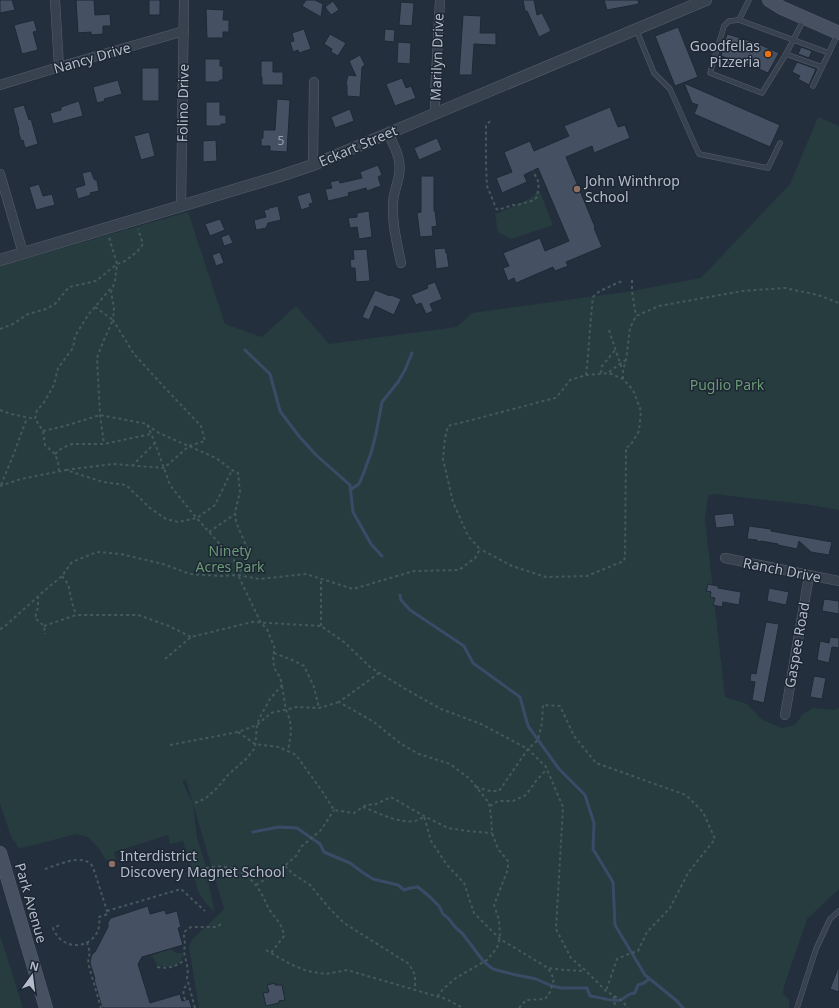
<svg xmlns="http://www.w3.org/2000/svg" width="839" height="1008" font-family="'Noto Sans',sans-serif">
  <rect width="100%" height="100%" fill="#242f3e"/>
  <g fill="#263c3f">
    <path d="M818 117 839 126V510L811 505 714 494 708 496 705 519 725 697 747 704 761 719 782 728 795 725 803 714 813 708 833 710 839 708V889L807 919 784 986 783 994C788 998 791 1001 789 1008H199L190 953 189 947 192 940 224 909 186 780 182 781 193 804 197 838 205 863 213 904 214 908 213 911 201 897 198 890 183 841 170 844 168 835 114 852 116 861H112L105 859 100 850 88 837 76 834 26 847 18 848 16 842 12 839 0 803V266L188 212 225 324 262 337 296 306 329 344 457 327 472 313 626 292 701 278 790 184Z"/>
    <path d="M540 192 553 225 511 239 498 232 495 214C506 210 516 205 527 200 532 197 535 193 540 192Z"/>
    <path d="M0 935 23 1008H0Z"/>
    <path d="M171 949 176 953H183C182 967 168 968 157 965L153 957 150 956Z"/>
  </g>
  <g fill="none" stroke-linecap="round" stroke-linejoin="round">
    <g stroke="#394c67" stroke-width="3">
      <path d="M245 350 270 374 280 411 298 435 316 455 350 485 353 512 371 544 382 556"/>
      <path d="M350 490 359 484 364 472 371 453 376 434 382 402 398 382 405 370 412 353"/>
      <path d="M400 595 401 600 410 610 464 646 473 663 520 697 528 726 559 769 585 795 594 823 593 849 613 882 615 925 645 975 677 1001 683 1008"/>
      <path d="M253 832 279 827 297 828 320 844 324 852 350 863 362 872 373 879 398 885 404 890 410 888 418 887 430 897 439 906 443 914 448 918 456 928 462 933 484 962 493 969 512 974 536 979 552 986 561 988H587L590 996C600 997 611 1002 620 1000 626 998 628 993 635 993L638 985 644 983 649 979"/>
    </g>
  </g>
  <g fill="#455162" stroke="#1f2835">
    <path d="M0 0H12L15 10 0 13Z"/>
    <path d="M76 0H94L95 15 110 14 111 26H103V34L91 35V32L78 33Z"/>
    <rect x="149" y="0" width="11" height="15"/>
    <path d="M306 0H315L323 4 321 17 302 6Z"/>
    <path d="M523 0H534L537 15 542 13 551 31 539 37 527 11H525Z"/>
    <path d="M604 0H638L639 4 607 10Z"/>
    <path d="M333 1 339 10 331 15 325 7Z"/>
    <path d="M401 2 414 3 412 26 399 25Z"/>
    <path d="M206 9 224 10 223 20H229V32H223V38H207Z"/>
    <path d="M463 15 481 16 480 33H496V45L474 44 472 75H459Z"/>
    <path d="M34 20 37 31 33 32 38 50 22 54 14 25Z"/>
    <path d="M678 27 698 77 675 86 655 36Z"/>
    <path d="M304 29 311 49 299 53 298 50 293 52 290 42 294 41 292 33Z"/>
    <path d="M385 29 395 30 394 42 384 41Z"/>
    <path d="M330 34 346 43 338 56 331 52 332 49 324 44Z"/>
    <path d="M727 34 754 42 779 53 768 73 745 63 743 69 726 64 727 58 721 56Z"/>
    <path d="M398 42 411 43 410 64 397 63Z"/>
    <path d="M801 47 812 51 809 58 798 54Z"/>
    <path d="M360 55 365 65 362 67 360 97 347 96V85L346 84 348 75 356 76 349 61Z"/>
    <path d="M205 59H220V66H223V80H220L219 82H205Z"/>
    <path d="M261 61H273V72H283V85H262V77H261Z"/>
    <path d="M797 62 816 69 809 85 798 79 800 76 792 72Z"/>
    <rect x="142" y="68" width="17" height="33"/>
    <path d="M402 78 406 88 411 86 416 98 395 106 386 84Z"/>
    <path d="M118 80 122 94 104 99 105 101 97 103 93 87Z"/>
    <path d="M684 83 780 125 770 147 694 114 698 105 692 103Z"/>
    <path d="M277 99 290 100 287 152 270 151V146H261V139L263 138V130H275Z"/>
    <path d="M79 101 83 116 53 124 50 113 61 110V107Z"/>
    <path d="M206 102H220V115H226V124H221V126H206Z"/>
    <path d="M24 105 29 120 31 119 38 144 25 148 23 140 21 141 18 130H19L13 108Z"/>
    <path d="M610 107 618 127 625 125 630 138 594 153 592 146 566 157 595 227 594 228 602 247 566 262 568 266 555 271 553 267 516 283 514 278 508 281 503 268 509 266 503 253 540 238 545 251 569 241 538 168 524 175 527 182 502 193 496 178 512 172 504 152 530 141 534 151 569 136 564 126Z"/>
    <path d="M350 109 354 121 335 128 331 117Z"/>
    <path d="M149 132 155 156 141 160 134 136Z"/>
    <path d="M437 138 442 150 419 160 414 148Z"/>
    <path d="M216 140 217 161 203 162V141Z"/>
    <path d="M378 165 382 175 378 177 381 186 367 191 366 188 348 193 349 196 328 201 325 189 332 188 330 182 339 180 340 183 362 178 360 172Z"/>
    <path d="M91 171 94 179 97 181 99 191 90 193 91 195 78 199 75 188 85 185 82 173Z"/>
    <path d="M421 176H434V211H435L437 226 432 227 433 236 420 237 417 213 421 212Z"/>
    <path d="M39 184 43 196 52 194 55 205 36 210 29 187Z"/>
    <path d="M310 192 313 203 309 204 310 207 301 210 297 196Z"/>
    <path d="M278 206 281 220 268 223 266 228 256 230 254 220 266 217 264 210 269 209V208Z"/>
    <path d="M369 211 372 237 359 239 357 227 350 228 348 218 357 217V213Z"/>
    <path d="M220 219 225 230 210 236 205 224Z"/>
    <path d="M229 234 233 243 224 246 221 237Z"/>
    <path d="M445 248 446 253H447L449 267 436 269 434 249Z"/>
    <path d="M367 249 370 281 356 282 355 268H351L350 260 354 259 353 250Z"/>
    <path d="M220 252 224 263 216 266 212 255Z"/>
    <path d="M435 282 442 299 430 304 433 311 426 314 421 303 416 305 411 295 428 288 427 285Z"/>
    <path d="M375 290 390 296 391 295 401 299 394 315 375 306 369 320 362 317Z"/>
    <path d="M733 513 735 526 716 528 714 515Z"/>
    <path d="M749 526 771 529V531L832 542 829 555 811 552 799 541 797 549 778 545V544L761 541 759 542 757 540 747 539Z"/>
    <path d="M708 584 718 586V588L741 592 739 605 723 602 722 607 713 605 715 598 710 597 711 592 706 591Z"/>
    <path d="M769 588 789 592 786 605 767 601Z"/>
    <path d="M824 599 839 601V614L822 611Z"/>
    <path d="M766 622 779 624 764 703 752 700 755 682 750 681 751 673 756 674Z"/>
    <path d="M830 637 839 638V648L832 647 829 663 817 660 820 641 829 643Z"/>
    <path d="M814 676 826 678 822 699 810 697Z"/>
    <path d="M148 906 150 914 165 910 166 914 177 911 181 927 178 928 183 945 142 957 138 964 150 1003 180 994 182 1001 189 999 192 1008H102L94 979H95L90 963 91 957 93 953 95 952 108 927V922L111 918Z"/>
    <path d="M838 968H839V992L830 989Z"/>
    <path d="M275 983V985H282L285 1000 279 1001V1003L266 1006 263 993 269 992 267 985Z"/>
  </g>
  <g fill="none" stroke-linecap="round" stroke-linejoin="round">
    <defs>
      <g id="service">
        <path d="M749 0 739 20 829 53 838 33"/>
        <path d="M739 20 729 21 724 26 710 73 762 93 786 54 804 19"/>
        <path d="M636 29 654 73 670 89 699 154 768 168 780 143"/>
        <path d="M786 54 822 67 829 53"/>
        <path d="M813 86 822 67"/>
        <path d="M797 1008 816 949 830 919 839 911"/>
      </g>
      <g id="minor">
        <path d="M55 0 59 67"/>
        <path d="M0 85 59 67 184 31"/>
        <path d="M435 113V95L440 0"/>
        <path d="M388 133C396 150 403 161 398 180 396 188 393 196 393 204 392 224 397 243 401 263"/>
        <path d="M313 165 314 82"/>
        <path d="M0 174 23 253"/>
        <path d="M181 206 184 0"/>
        <path d="M725 558 839 581"/>
        <path d="M785 715 809 576"/>
      </g>
      <path id="tertiary" d="M0 260 181 206 277 177 313 165 706 0"/>
      <g id="secondary">
        <path d="M769 0 782 8 839 33"/>
        <path d="M0 853 46 1008"/>
      </g>
    </defs>
    <use href="#service" stroke="#565f6c" stroke-width="5.5"/>
    <use href="#minor" stroke="#565f6c" stroke-width="10"/>
    <use href="#tertiary" stroke="#565f6c" stroke-width="12"/>
    <use href="#secondary" stroke="#565f6c" stroke-width="14"/>
    <g stroke="#44595c" stroke-width="2" stroke-dasharray="3 3" stroke-linecap="butt">
      <path d="M490 121 486 126V165L487 186 496 208 498 210 513 205H517L528 202 534 200 537 197 539 183 533 171"/>
      <path d="M632 280V291L636 316"/>
      <path d="M95 307 113 320 103 342 97 358 100 415 104 444"/>
      <path d="M0 329 13 324 28 314 46 309 55 304 69 287 96 281 117 264 125 261 137 252 143 244 138 229"/>
      <path d="M609 330 622 369"/>
      <path d="M609 372 621 363 626 360"/>
      <path d="M601 373 602 366 616 349"/>
      <path d="M586 375C589 349 590 323 593 297L600 291 622 281"/>
      <path d="M623 379V370L626 360 630 328 636 316 659 306 742 291 785 288 818 295 839 303"/>
      <path d="M0 410 11 414 35 419"/>
      <path d="M147 425 159 433 216 458 232 470 238 473 240 492 235 512 236 522 248 550 246 558 239 574"/>
      <path d="M43 431 65 426 100 415 147 424 155 443 170 485 193 514 234 560 238 575 261 623 267 629 275 649 273 655 274 668 280 677 282 685 270 699 260 717 257 725 255 748 246 759 228 775 217 788 206 798 193 804"/>
      <path d="M55 454 62 448 72 444H104L151 434"/>
      <path d="M132 466 155 443"/>
      <path d="M66 470 113 464 164 468 189 446 205 441 201 426 165 388 134 354 113 320 114 308 111 292 115 281 117 264 109 237"/>
      <path d="M59 471 58 462 55 454 45 445 43 431 35 419 37 410 43 404 54 385 58 368 73 348 75 336 88 315 112 287"/>
      <path d="M1 485 13 456 27 418"/>
      <path d="M0 486 21 479 66 470 103 482 126 485 150 508 166 519 178 522 197 518 215 505 232 470"/>
      <path d="M209 532 235 514"/>
      <path d="M62 576 68 584 72 602 76 615"/>
      <path d="M38 596V607L35 618 44 626 45 634"/>
      <path d="M44 626 76 615H138L169 626 191 637"/>
      <path d="M321 626V579"/>
      <path d="M0 629 4 627 44 591 62 576 72 562 97 552 121 554 163 564 190 574 221 576 238 575 259 579 306 574 353 589 414 571 459 570 475 558 480 549 468 536 453 502 443 459 445 438 448 426 483 417 555 398 560 393 570 380 586 375 609 373 623 379 633 390 641 411 639 431 630 446 626 447 625 556 624 561 587 576 546 577 512 566 480 549"/>
      <path d="M274 653 292 660 304 666 314 687 319 708"/>
      <path d="M165 659 191 637 252 622 321 626 344 642 370 667 407 690 441 709 481 724 528 749 546 767 563 807 556 929 571 958 586 971 606 991 618 998 623 1002 628 1008"/>
      <path d="M379 673 339 702 374 722 401 744 419 754 450 764 470 779 489 803 491 816 492 833 498 849 508 861V869L494 905 499 920 500 937 497 948 487 960 456 978 443 989 437 997"/>
      <path d="M282 686 286 710 290 720 291 732 288 752"/>
      <path d="M238 732 255 744 279 747 296 755 322 791 334 810 354 813 366 805 376 804 391 797 424 816 448 828 467 831 492 833"/>
      <path d="M170 745 238 732 257 725 271 713 297 707 319 708 339 702"/>
      <path d="M476 787 490 791H499L528 749 538 740 542 723 543 705 560 706 574 736 596 763 686 795 703 812 715 839 688 873 670 908 647 932 638 951 626 955 617 959 606 991"/>
      <path d="M490 806 498 801H513L526 795 536 781 547 769"/>
      <path d="M363 807C379 813 410 830 424 816L431 841 447 865 464 883 474 913 500 939 548 968 565 970 585 971"/>
      <path d="M285 866 293 874 310 885 330 909 344 923 409 964 415 975V990"/>
      <path d="M206 868C212 867 219 866 225 867 241 869 253 879 261 893 264 898 266 904 269 909 275 918 283 925 284 936L271 953"/>
      <path d="M45 869C58 865 84 852 93 867L108 914 99 917C104 946 64 957 53 928L60 925"/>
      <path d="M256 885 280 870 296 856 302 846 321 830 334 810"/>
      <path d="M107 911 181 889 205 911"/>
      <path d="M87 942 90 953 88 959 89 966 101 1008"/>
      <path d="M266 950 290 964 307 971 326 974 347 970 446 999 463 1008"/>
      <path d="M157 967C170 969 174 967 185 960"/>
      <path d="M614 996 615 1008"/>
      <path d="M185 1000C183 993 182 989 188 984"/>
      <path d="M195 1008 187 978 188 970 184 952 185 944 184 936V932L191 927H217L222 923"/>
      <path d="M519 1008 526 1000 545 999 550 992 554 979 548 968"/>
    </g>
    <use href="#service" stroke="#38414e" stroke-width="4.5"/>
    <use href="#minor" stroke="#38414e" stroke-width="9"/>
    <use href="#tertiary" stroke="#38414e" stroke-width="11"/>
    <use href="#secondary" stroke="#465061" stroke-width="13"/>
  </g>
  <circle fill="#e8710a" stroke="#1d2633" stroke-width="1.5" cx="768" cy="54" r="4"/>
  <g fill="#8d6e63" stroke="#1d2633" stroke-width="1.5">
    <circle cx="577" cy="189" r="4"/>
    <circle cx="112" cy="864" r="4"/>
  </g>
  <g text-anchor="middle" stroke-width="3" stroke-linejoin="round" paint-order="stroke">
    <g font-size="12" fill="#98a1af">
      <text x="281" y="145">5</text>
    </g>
    <g font-size="14" fill="#b4bcc9" stroke="#1d2633" text-anchor="start">
      <text x="760" y="51" text-anchor="end">Goodfellas<tspan x="760" dy="16">Pizzeria</tspan></text>
      <text x="585" y="186">John Winthrop<tspan x="585" dy="16">School</tspan></text>
      <text x="120" y="861">Interdistrict<tspan x="120" dy="16">Discovery Magnet School</tspan></text>
    </g>
    <g font-size="14" fill="#b4bcc9" stroke="#1d2633">
      <text transform="translate(437 57) rotate(-88)" y="5">Marilyn Drive</text>
      <text transform="translate(92 58) rotate(-16)" y="5">Nancy Drive</text>
      <text transform="translate(183 103) rotate(-89)" y="5">Folino Drive</text>
      <text transform="translate(358 146) rotate(-23)" y="5">Eckart Street</text>
      <text transform="translate(782 570) rotate(11)" y="5">Ranch Drive</text>
      <text transform="translate(797 645) rotate(-80)" y="5">Gaspee Road</text>
      <text transform="translate(31 903) rotate(74)" y="5">Park Avenue</text>
    </g>
    <g font-size="14" fill="#6b9a76" stroke="#1d2633">
      <text x="727" y="390">Puglio Park</text>
      <text x="230" y="556">Ninety<tspan x="230" dy="16">Acres Park</tspan></text>
    </g>
  </g>
  <g transform="translate(32 976) rotate(14)" stroke="#1d2633" stroke-width="3" paint-order="stroke">
  <path d="M0-3L7 15L0 10L-7 15Z" fill="#b4bcc9"/>
  <text y="-6" font-size="11" font-weight="bold" text-anchor="middle" fill="#b4bcc9">N</text>
  </g>
</svg>
